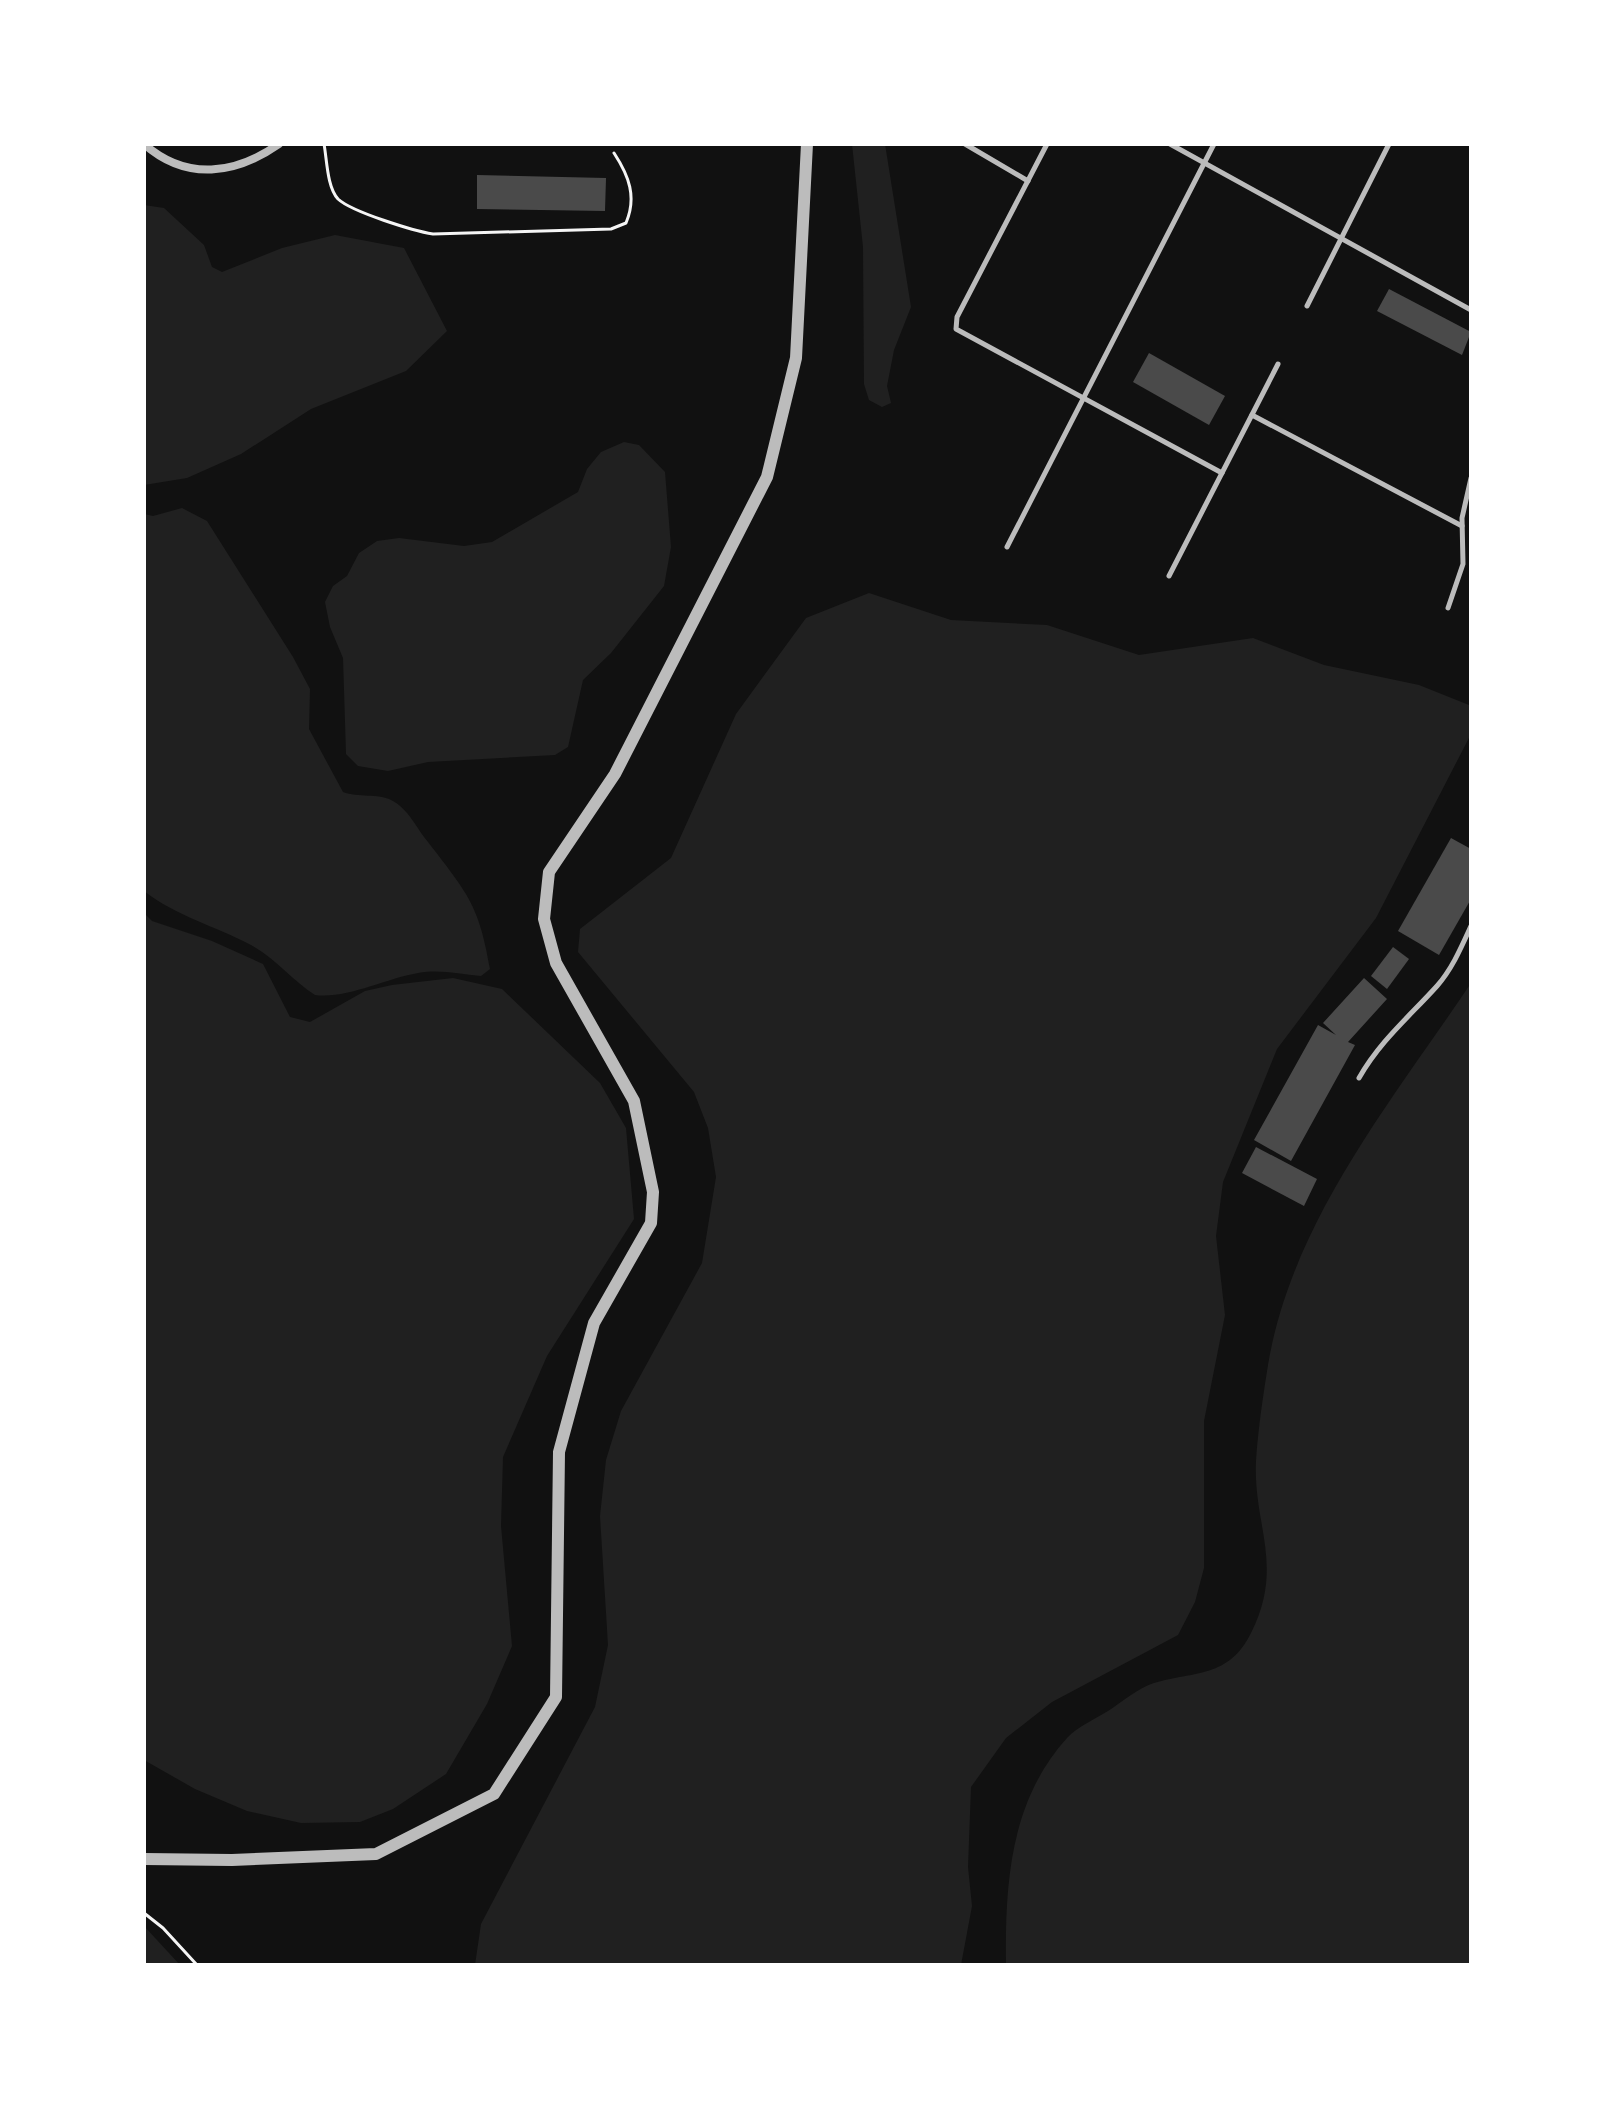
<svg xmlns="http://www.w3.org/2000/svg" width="1615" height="2109" font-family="'Varela Round',sans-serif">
  <rect width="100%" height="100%" fill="#111"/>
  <g fill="#202020">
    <path d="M852 144H885L911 307 894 350 887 386 891 403 882 407 869 400 864 384 863 247Z"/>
    <path d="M144 205 164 208 204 245 212 267 222 272 282 248 335 235 404 248 447 331 406 371 311 409 241 454 187 478 144 485Z"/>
    <path d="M624 442 639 445 665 472 671 547 664 586 611 653 583 680 568 747 555 755 428 762 388 771 358 766 346 754 343 658 330 627 325 602 333 586 347 576 359 553 377 541 399 538 464 546 492 542 578 492 587 469 601 452Z"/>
    <path d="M182 508 207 521 293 657 310 689 309 729 343 792C358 798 378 793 391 800 409 809 416 828 428 842 467 893 479 904 490 969L481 976C460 974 439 969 418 973 384 979 347 999 315 995 292 980 275 958 251 945 215 926 176 916 144 891V514L153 516Z"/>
    <path d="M869 593 951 620 1047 625 1139 655 1253 638 1324 665 1419 685 1469 705 1471 734 1376 918 1277 1049 1223 1182 1216 1236 1225 1315 1204 1421V1568L1195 1602 1178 1635 1052 1702 1006 1738 971 1787 968 1867 972 1906 961 1965H475L481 1924 595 1707 608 1645 600 1516 606 1460 621 1411 702 1263 716 1177 708 1128 694 1092 578 952 580 929 671 858 736 714 806 618Z"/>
    <path d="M144 913 152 921 212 941 263 964 290 1017 310 1022 365 991 392 985 453 978 502 989 600 1083 626 1128 634 1219 547 1356 503 1457 501 1526 512 1646 487 1704 446 1774 393 1809 360 1822 301 1823 247 1811 195 1789 144 1760Z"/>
    <path d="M1471 983V1965H1006C1005 1883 1010 1801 1067 1738 1077 1727 1095 1719 1108 1711 1122 1702 1138 1688 1154 1683 1195 1671 1229 1678 1251 1633 1285 1565 1253 1526 1256 1461 1258 1430 1263 1396 1268 1365 1292 1221 1392 1101 1471 983Z"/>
    <path d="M144 1926 180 1965H144Z"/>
  </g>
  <g fill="#4a4a4a">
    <path d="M477 175 606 178 605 211 477 209Z"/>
    <path d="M1389 289 1471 332 1462 355 1377 311Z"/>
    <path d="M1149 353 1225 396 1209 425 1133 382Z"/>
    <path d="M1451 838 1471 849V899L1439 955 1398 931Z"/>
    <path d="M1393 947 1409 959 1387 989 1371 976Z"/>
    <path d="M1364 978 1387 999 1348 1042 1355 1045 1291 1161 1254 1140 1318 1025 1336 1035 1323 1023Z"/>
    <path d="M1256 1147 1317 1179 1304 1206 1242 1173Z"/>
  </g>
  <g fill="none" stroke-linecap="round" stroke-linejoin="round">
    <g stroke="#f5f5f5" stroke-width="3">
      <path d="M324 144C327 160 327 187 338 199 352 212 414 231 433 234L611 229 626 223C637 197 629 176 614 153"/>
      <path d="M144 1913 163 1928 197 1965"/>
    </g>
    <g stroke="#bcbcbc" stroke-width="5">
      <path d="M965 144 1028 181"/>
      <path d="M1047 144 957 317 956 329 1222 473"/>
      <path d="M1170 144 1471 310"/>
      <path d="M1307 306 1389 144"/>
      <path d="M1252 415 1462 526"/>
      <path d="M1007 547 1214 144"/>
      <path d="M1169 576 1278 364"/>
      <path d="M1448 608 1463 564 1462 518 1471 478"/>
      <path d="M1359 1078C1380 1041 1409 1017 1437 986 1452 969 1461 948 1471 926"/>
    </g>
    <path stroke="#bcbcbc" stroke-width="8" d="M144 144C187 182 236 174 279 144"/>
    <path stroke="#bcbcbc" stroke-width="12" d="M144 1859 232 1860 376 1854 494 1794 556 1697 559 1452 594 1323 651 1223 653 1192 634 1101 556 963 544 919 549 872 615 774 767 477 796 358 807 144"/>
  </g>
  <rect width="1615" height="2109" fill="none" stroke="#ffffff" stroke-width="292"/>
</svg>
